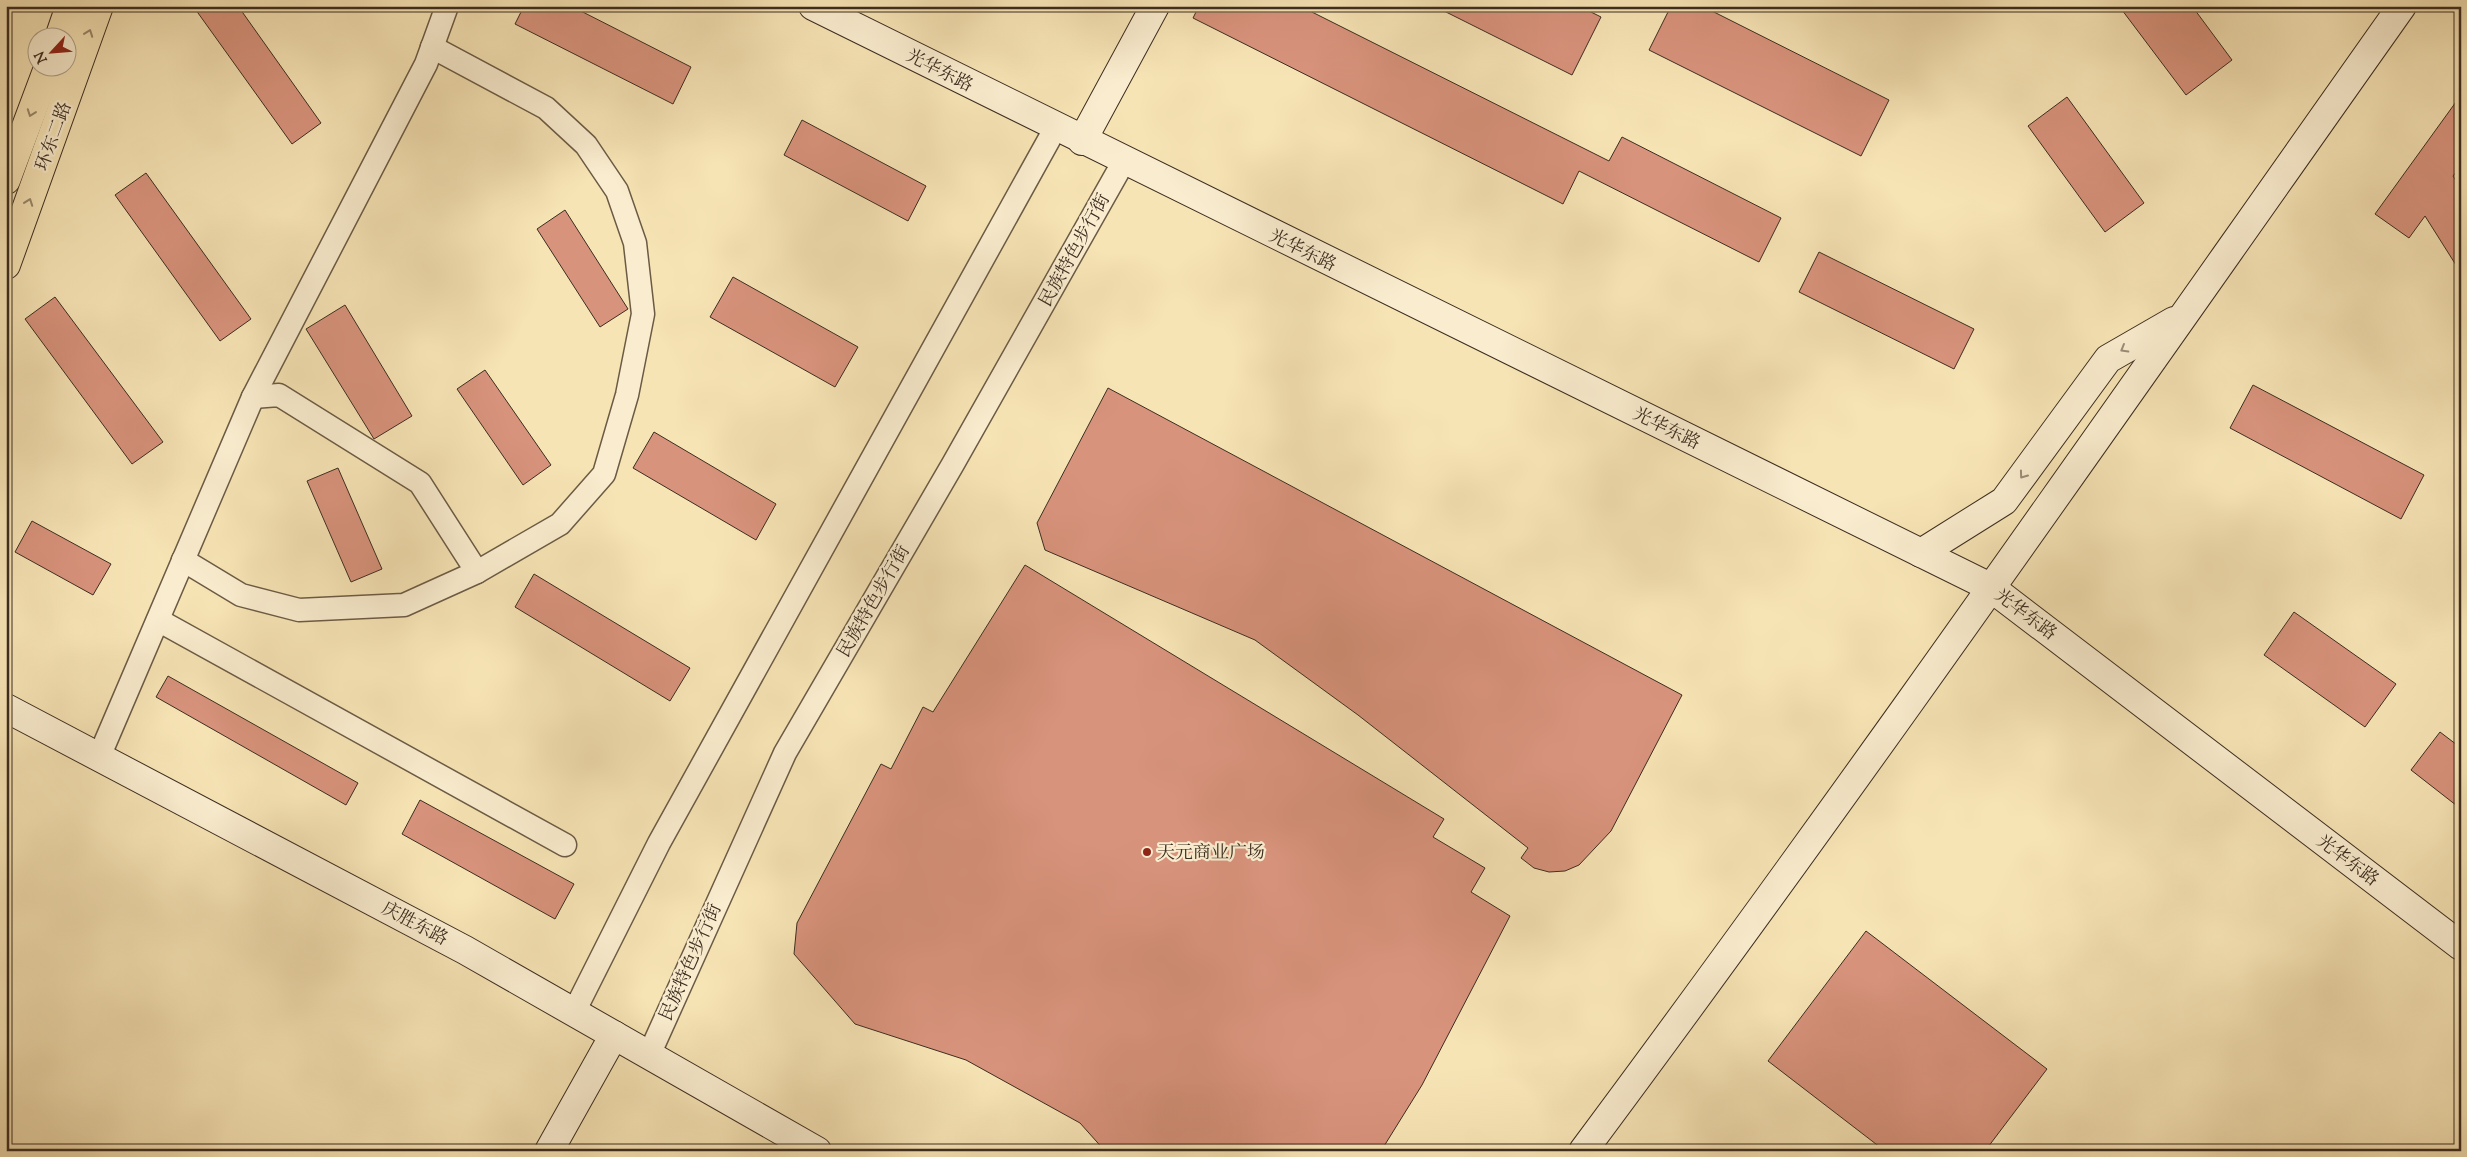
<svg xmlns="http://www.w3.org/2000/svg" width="2467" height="1157" font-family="'Sorts Mill Goudy','Noto Serif SC',serif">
  <rect width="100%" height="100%" fill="#f7e4b5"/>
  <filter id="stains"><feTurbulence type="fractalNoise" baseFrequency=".004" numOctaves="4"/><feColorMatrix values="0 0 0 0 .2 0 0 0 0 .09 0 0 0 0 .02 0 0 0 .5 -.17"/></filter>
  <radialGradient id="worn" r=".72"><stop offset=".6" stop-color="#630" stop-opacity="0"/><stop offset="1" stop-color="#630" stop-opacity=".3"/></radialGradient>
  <g fill="#d8937c" stroke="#3c2d20">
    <path d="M193 6H238L321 123 292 144Z"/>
    <path d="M524 6H571L691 67 673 104 515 24Z"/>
    <path d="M1199 6H1300L1609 161 1622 137 1781 218 1759 262 1579 171 1563 204 1193 18Z"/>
    <path d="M1434 6H1579L1601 17 1572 75Z"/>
    <path d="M1671 6H1702L1889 100 1861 156 1649 50Z"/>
    <path d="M2119 6H2192L2232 60 2186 95Z"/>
    <path d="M2461 95V166L2453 176 2461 189V273L2425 216 2409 238 2375 214Z"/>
    <path d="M2067 97 2144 203 2105 232 2028 126Z"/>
    <path d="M802 120 926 186 908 221 784 155Z"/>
    <path d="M146 173 251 319 220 341 115 195Z"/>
    <path d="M565 210 628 309 600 327 537 229Z"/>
    <path d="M1819 252 1974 329 1954 369 1799 292Z"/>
    <path d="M733 277 858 347 835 387 710 317Z"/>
    <path d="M55 297 163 442 132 464 25 319Z"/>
    <path d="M345 305 412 416 374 439 306 329Z"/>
    <path d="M485 370 551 465 523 485 457 389Z"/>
    <path d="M2253 385 2424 475 2401 519 2230 428Z"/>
    <path d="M1108 388 1682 695 1611 831 1579 865 1565 871 1549 872 1534 868 1521 858 1528 848 1358 715 1255 640 1045 550 1037 523Z"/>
    <path d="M654 432 776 504 756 540 633 468Z"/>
    <path d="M338 468 382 569 351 582 307 481Z"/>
    <path d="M32 521 111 564 93 595 15 552Z"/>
    <path d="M1025 565 1444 819 1433 837 1485 868 1471 892 1510 916 1422 1085 1381 1151H1105L1080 1123 966 1060 855 1024 794 954 797 923 881 764 891 769 923 707 933 712Z"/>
    <path d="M534 574 690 668 670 701 515 607Z"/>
    <path d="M2294 612 2396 684 2365 727 2264 655Z"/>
    <path d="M168 676 358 783 346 805 156 697Z"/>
    <path d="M2440 732 2461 748V809L2411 770Z"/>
    <path d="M420 800 574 884 555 919 402 834Z"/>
    <path d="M1866 931 2047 1069 1985 1151H1885L1768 1061Z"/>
  </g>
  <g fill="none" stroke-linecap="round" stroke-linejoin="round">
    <defs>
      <g id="street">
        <path d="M253 397 279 395 420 483 477 572"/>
        <path d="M183 560 241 595 299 610 404 605 477 572 560 524 604 474 627 395 643 314 635 243 617 191 586 145 546 108 432 47"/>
        <path d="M158 620 565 845"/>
        <path d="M99 757 253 397 426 64 447 6"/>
        <path d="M574 1012 659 843 1056 127"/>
        <path d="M649 1055 785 753 953 464 1124 161"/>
      </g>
      <g id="secondary">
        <path d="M813 6 1990 587 2461 946"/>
        <path d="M1082 141 1155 6"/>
        <path d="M1921 553 2004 501 2108 359 2174 321"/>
        <path d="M6 708 465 950 817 1151"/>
        <path d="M549 1151 614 1035"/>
        <path d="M1583 1151C1863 775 2131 389 2402 6"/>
      </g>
      <g id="primary">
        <path d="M59 38 70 6"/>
        <path d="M6 180 48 68"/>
        <path d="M6 265 99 6"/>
      </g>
    </defs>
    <use href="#street" stroke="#6b5b45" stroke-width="25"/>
    <use href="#secondary" stroke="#3c2d20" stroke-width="30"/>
    <use href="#primary" stroke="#3c2d20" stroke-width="30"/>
    <use href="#street" stroke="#faedcf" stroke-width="22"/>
    <use href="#secondary" stroke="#faedcf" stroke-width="28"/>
    <use href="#primary" stroke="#f7e4b5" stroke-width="28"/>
  </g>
  <defs><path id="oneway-chevron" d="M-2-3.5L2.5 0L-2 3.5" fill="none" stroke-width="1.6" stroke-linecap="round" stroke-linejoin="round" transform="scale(1.25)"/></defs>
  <g stroke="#9a886a">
    <use href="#oneway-chevron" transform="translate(89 33) rotate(-70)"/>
    <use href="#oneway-chevron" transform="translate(31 113) rotate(110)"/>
    <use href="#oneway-chevron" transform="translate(29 202) rotate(-70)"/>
  </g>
  <g stroke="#9b8d78">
    <use href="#oneway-chevron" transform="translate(2124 349) rotate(150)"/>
    <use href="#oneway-chevron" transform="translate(2023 475) rotate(126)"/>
  </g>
  <circle fill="#8f2418" stroke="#faedcf" stroke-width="2" cx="1147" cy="852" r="5"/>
  <g text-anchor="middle" stroke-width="4.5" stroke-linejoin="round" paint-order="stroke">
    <g font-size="18" fill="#3c2d20" stroke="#faedcf">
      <text transform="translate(940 70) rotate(27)" y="6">光华东路</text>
      <text transform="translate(53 136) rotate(-70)" y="6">环东二路</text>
      <text transform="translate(1074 250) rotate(-61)" y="6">民族特色步行街</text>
      <text transform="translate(1303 250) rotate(26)" y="6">光华东路</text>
      <text transform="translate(1667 428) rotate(26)" y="6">光华东路</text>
      <text transform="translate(873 601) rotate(-60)" y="6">民族特色步行街</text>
      <text transform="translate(2026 614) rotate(37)" y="6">光华东路</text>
      <text transform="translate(2348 860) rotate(37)" y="6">光华东路</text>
      <text transform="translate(415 923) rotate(28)" y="6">庆胜东路</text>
      <text transform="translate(690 962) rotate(-66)" y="6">民族特色步行街</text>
    </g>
    <g font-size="18" fill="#3c2d20" stroke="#faedcf" text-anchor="start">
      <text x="1157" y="858">天元商业广场</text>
    </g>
  </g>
  <rect width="2467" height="1157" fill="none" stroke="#f7e4b5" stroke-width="25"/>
  <rect x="8" y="8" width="2452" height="1142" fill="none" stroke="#3c2d20" stroke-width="2.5"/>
  <rect x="12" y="12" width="2442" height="1132" fill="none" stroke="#3c2d20"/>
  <g transform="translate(52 52) rotate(244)"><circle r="24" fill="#faedcf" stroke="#aea089"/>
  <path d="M0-4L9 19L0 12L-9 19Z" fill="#8f2418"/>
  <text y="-8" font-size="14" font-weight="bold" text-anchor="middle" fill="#3c2d20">N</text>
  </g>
  <rect width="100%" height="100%" filter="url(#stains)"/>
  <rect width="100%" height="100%" fill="url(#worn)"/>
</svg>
